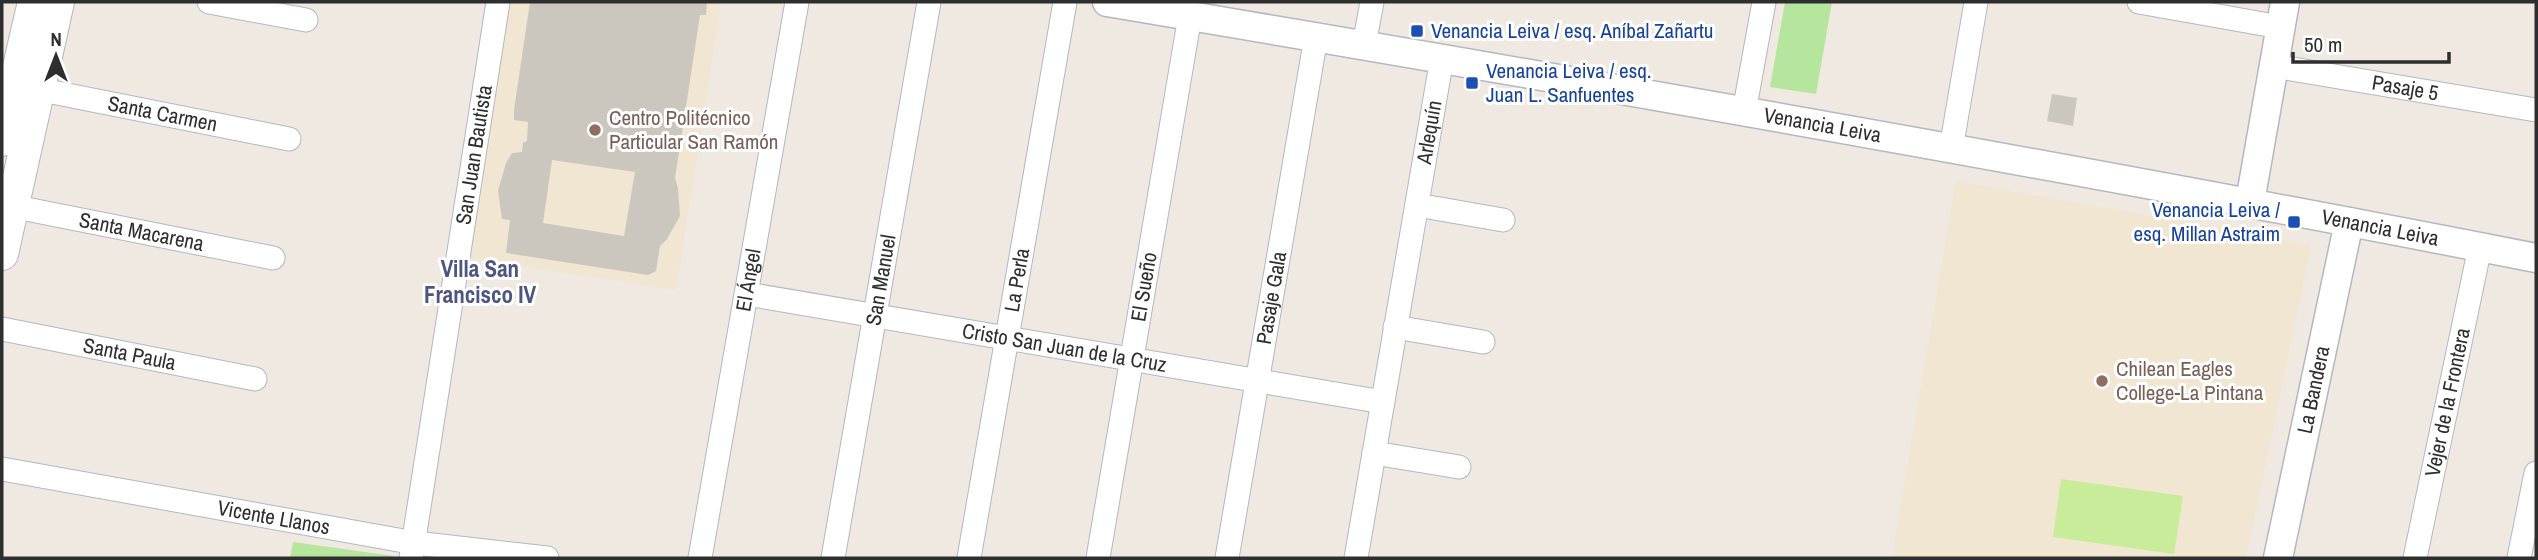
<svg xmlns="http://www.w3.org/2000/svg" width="2538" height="560" font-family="'Archivo Narrow',sans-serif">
  <rect width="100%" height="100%" fill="#efe9e1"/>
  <g fill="#f0e6d1">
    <path d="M508 2H721L676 290 469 258Z"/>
    <path d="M1956 181 2311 245 2246 558H1892Z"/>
  </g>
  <g fill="#b6e59e">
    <path d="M1785 2H1832L1816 94 1770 87Z"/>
    <path d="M293 542 394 556 392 558H290Z"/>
  </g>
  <path fill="#c9ec9a" d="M2061 479 2183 496 2174 554 2053 537Z"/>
  <g fill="#cbc7bf" fill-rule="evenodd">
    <path d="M530 2H707L706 15H700L675 178 678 188 680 216 667 239 660 246 656 271 648 275 506 253 510 220 502 219 498 191 506 163 512 153 522 152 523 143 527 141 528 122 514 120V110ZM552 160 635 172 624 236 543 223Z"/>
    <path d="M2052 94 2077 98 2073 126 2047 121Z"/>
  </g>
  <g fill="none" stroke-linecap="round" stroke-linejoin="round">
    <defs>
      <g id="minor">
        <path d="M209 2 306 20"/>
        <path d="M2139 2 2280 27"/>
        <path d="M1364 45 1372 2"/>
        <path id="s1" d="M2274 66 2536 110"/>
        <path id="s2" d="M37 89 289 139"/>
        <path d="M1744 112 1764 2"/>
        <path d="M1951 149 1976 2"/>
        <path d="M1417 205 1503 220"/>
        <path id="s3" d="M11 206 273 258"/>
        <path id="s4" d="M747 294 1383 402"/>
        <path d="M1395 327 1483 342"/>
        <path id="s5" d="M2 329 255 379"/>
        <path d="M1374 453 1459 467"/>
        <path id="s6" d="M2 469 415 543 547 558"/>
        <path id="s7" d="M411 558 498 2"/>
        <path id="s8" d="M700 558 797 2"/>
        <path id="s9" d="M833 558 929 2"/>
        <path id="s10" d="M969 558 1065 2"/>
        <path id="s11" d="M1098 558 1190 16"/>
        <path id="s12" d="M1227 558 1316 37"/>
        <path id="s13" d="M1356 558 1442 58"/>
        <path id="s14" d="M2415 558 2480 247"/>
        <path d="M2519 558 2536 473"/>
      </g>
      <g id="tertiary">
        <path id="s15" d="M1107 2C1584 82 2061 165 2536 258"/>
        <path d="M2250 202 2285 2"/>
        <path id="s16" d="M2278 558 2349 222"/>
      </g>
      <g id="secondary">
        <path d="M2 140 34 2"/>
        <path d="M2 254 58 2"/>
      </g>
    </defs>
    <use href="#minor" stroke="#b4b7c1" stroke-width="25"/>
    <use href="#tertiary" stroke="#b4b7c1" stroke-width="31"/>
    <use href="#secondary" stroke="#b4b7c1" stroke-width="34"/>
    <use href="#minor" stroke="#fff" stroke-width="23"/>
    <use href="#tertiary" stroke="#fff" stroke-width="28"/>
    <use href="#secondary" stroke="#fff" stroke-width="32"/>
  </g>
  <g fill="#1a4fb4" stroke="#fff" stroke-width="2.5">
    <rect x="1410" y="24" width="14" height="14" rx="3.5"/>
    <rect x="1465" y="76" width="14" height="14" rx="3.5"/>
    <rect x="2287" y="215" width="14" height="14" rx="3.5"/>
  </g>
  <g fill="#8d6e63" stroke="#fff" stroke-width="2.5">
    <circle cx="595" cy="130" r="7"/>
    <circle cx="2102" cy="381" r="7"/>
  </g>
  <g text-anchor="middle" stroke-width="6" stroke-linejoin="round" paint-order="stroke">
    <g font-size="21" fill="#164399" stroke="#fff" text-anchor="start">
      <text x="1431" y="38">Venancia Leiva / esq. Aníbal Zañartu</text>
      <text x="1486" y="78">Venancia Leiva / esq.<tspan x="1486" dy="24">Juan L. Sanfuentes</tspan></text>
      <text x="2280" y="217" text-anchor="end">Venancia Leiva /<tspan x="2280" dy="24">esq. Millan Astraim</tspan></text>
    </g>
    <g font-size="21" fill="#2e2e2e" stroke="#fff">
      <text dy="7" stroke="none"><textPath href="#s1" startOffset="133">Pasaje 5</textPath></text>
      <text dy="7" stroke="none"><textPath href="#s2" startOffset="128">Santa Carmen</textPath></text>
      <text dy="7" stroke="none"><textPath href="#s15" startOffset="726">Venancia Leiva</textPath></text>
      <text dy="7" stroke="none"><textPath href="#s13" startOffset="432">Arlequín</textPath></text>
      <text dy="7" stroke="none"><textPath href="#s7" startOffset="408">San Juan Bautista</textPath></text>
      <text dy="7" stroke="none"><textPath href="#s15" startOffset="1293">Venancia Leiva</textPath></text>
      <text dy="7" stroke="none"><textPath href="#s3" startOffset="133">Santa Macarena</textPath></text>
      <text dy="7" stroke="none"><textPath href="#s8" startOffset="282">El Ángel</textPath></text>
      <text dy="7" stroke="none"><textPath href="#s9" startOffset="282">San Manuel</textPath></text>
      <text dy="7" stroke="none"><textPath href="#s10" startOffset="282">La Perla</textPath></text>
      <text dy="7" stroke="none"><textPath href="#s11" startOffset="275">El Sueño</textPath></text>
      <text dy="7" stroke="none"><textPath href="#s12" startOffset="264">Pasaje Gala</textPath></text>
      <text dy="7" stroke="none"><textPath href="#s4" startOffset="322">Cristo San Juan de la Cruz</textPath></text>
      <text dy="7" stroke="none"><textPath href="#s5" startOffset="130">Santa Paula</textPath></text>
      <text dy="7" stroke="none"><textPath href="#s16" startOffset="172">La Bandera</textPath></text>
      <text dy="7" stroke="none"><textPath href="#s14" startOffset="159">Vejer de la Frontera</textPath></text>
      <text dy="7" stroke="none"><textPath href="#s6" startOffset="276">Vicente Llanos</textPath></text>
    </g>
    <g font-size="21" fill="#785e54" stroke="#fff" text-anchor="start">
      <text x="609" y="125">Centro Politécnico<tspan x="609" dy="24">Particular San Ramón</tspan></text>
      <text x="2116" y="376">Chilean Eagles<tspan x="2116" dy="24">College-La Pintana</tspan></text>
    </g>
    <g font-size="23" font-weight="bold" fill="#4d5680" stroke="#fff">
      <text x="480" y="277">Villa San<tspan x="480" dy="26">Francisco IV</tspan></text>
    </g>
  </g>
  <rect width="2538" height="560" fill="none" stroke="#2e2e2e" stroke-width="7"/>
  <g transform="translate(56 56)" stroke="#ffffff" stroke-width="5" paint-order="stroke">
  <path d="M0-5L12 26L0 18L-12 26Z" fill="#2e2e2e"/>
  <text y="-10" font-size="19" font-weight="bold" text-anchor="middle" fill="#2e2e2e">N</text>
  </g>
  <path d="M2293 52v10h156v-10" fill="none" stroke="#2e2e2e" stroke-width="3.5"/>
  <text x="2304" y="52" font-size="21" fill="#2e2e2e" stroke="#ffffff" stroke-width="5" paint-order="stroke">50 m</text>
</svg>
